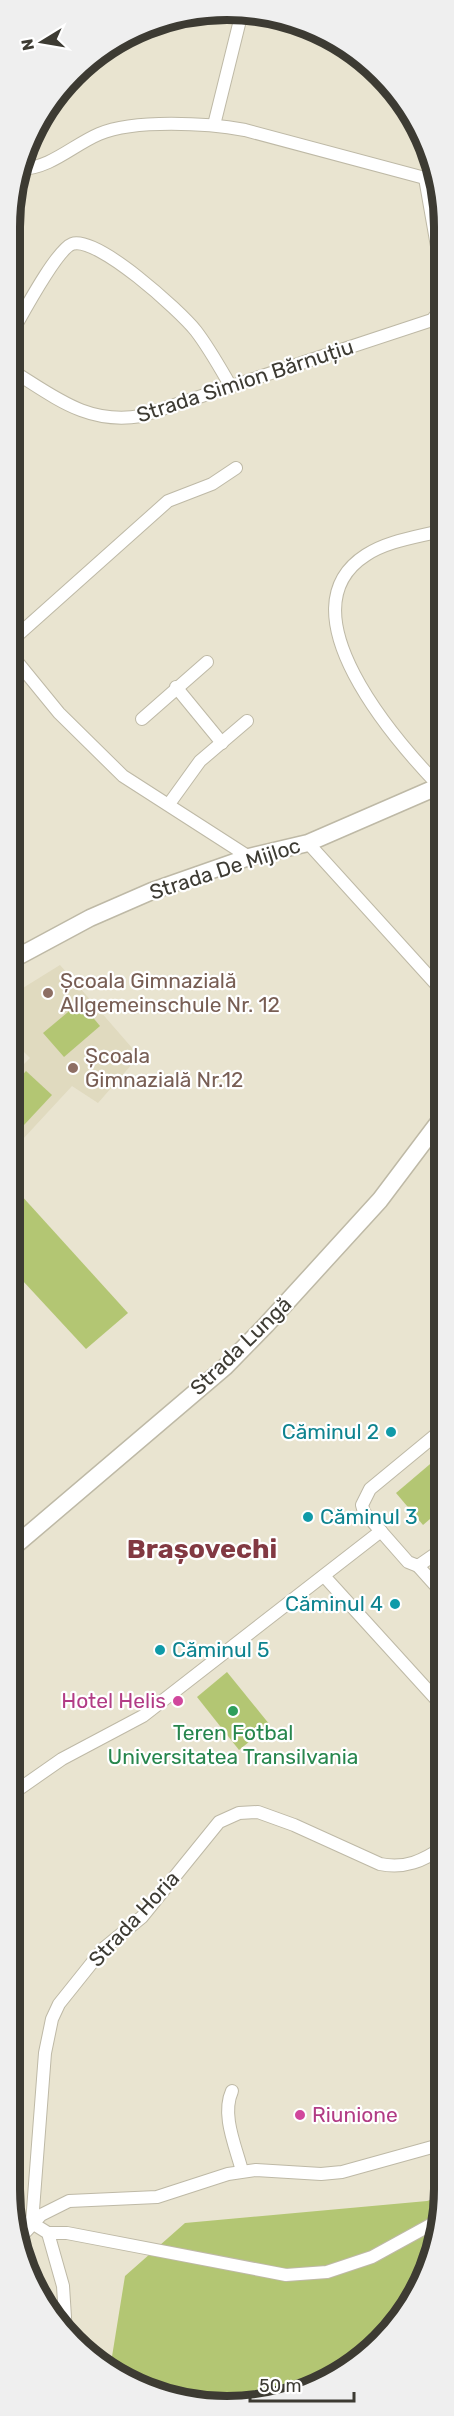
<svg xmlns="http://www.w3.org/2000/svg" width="454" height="2416" font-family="Rubik,sans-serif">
  <rect width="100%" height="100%" fill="#e9e4d0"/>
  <path fill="#e0dabf" d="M60 965 139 1056 98 1103 72 1086 10 1153V1078L30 1058 10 1038V996Z"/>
  <g fill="#b3c673">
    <path d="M80 1002 100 1026 64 1057 43 1033Z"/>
    <path d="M26 1071 52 1095 10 1140V1089Z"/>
    <path d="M10 1183 128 1313 86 1349 10 1267Z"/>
    <path d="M436 1459 444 1468V1507L423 1525 396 1493Z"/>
    <path d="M227 1672 270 1725 239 1750 197 1697Z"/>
    <path d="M443 2196V2217L416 2298 370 2353 297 2396 213 2407 131 2385 110 2369 125 2276 185 2223 427 2201Z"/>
  </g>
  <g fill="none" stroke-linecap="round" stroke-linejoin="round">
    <defs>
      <g id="minor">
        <path d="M214 125 242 12"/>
        <path d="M21 169C51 168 73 145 99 134 134 119 208 123 245 130L436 181"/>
        <path d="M425 178 444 286"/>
        <path d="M11 334C21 317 56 250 72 244 97 235 180 311 196 331 209 348 219 366 230 385"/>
        <path d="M11 370C55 397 87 425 141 416L432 320 444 305"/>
        <path d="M10 642 168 501 212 484 236 468"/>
        <path d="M10 653 59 713 123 776 249 857"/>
        <path d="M176 687 222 743"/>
        <path d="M142 719 207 662"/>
        <path d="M439 786C396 741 280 610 366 555 389 540 419 537 444 530"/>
        <path d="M169 804 200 761 247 721"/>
        <path d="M308 843 444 993"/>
        <path d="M444 1548 418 1566 408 1562 364 1512 362 1505 370 1489 444 1428"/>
        <path d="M418 1566 444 1595"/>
        <path d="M324 1576 444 1708"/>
        <path d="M9 1796 62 1759 143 1716 381 1531"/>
        <path d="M232 2091C221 2115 236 2147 242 2171"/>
        <path d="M16 2222 32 2223 48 2233 63 2286 66 2333"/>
        <path d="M32 2223 45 2053 52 2019 59 2004 103 1949 142 1917 219 1822 239 1813 258 1812 294 1825 380 1864C405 1869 423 1861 443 1847"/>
        <path d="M48 2233H67L286 2275 327 2272 372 2257 443 2218"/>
        <path d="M19 2239 41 2215 69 2201 157 2197 228 2174 256 2170 321 2174 342 2172 443 2144"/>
      </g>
      <g id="secondary">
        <path d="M10 961 90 918 152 891 249 857 308 843 444 784"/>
        <path d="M10 1550 225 1367 266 1325 380 1200 444 1115"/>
      </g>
    </defs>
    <use href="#minor" stroke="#beb9a6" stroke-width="14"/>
    <use href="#secondary" stroke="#beb9a6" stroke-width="19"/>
    <use href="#minor" stroke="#fff" stroke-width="12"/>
    <use href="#secondary" stroke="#fff" stroke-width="16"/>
  </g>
  <g fill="#8d6e63" stroke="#fff" stroke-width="2">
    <circle cx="48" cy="993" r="6"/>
    <circle cx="73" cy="1068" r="6"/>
  </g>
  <g fill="#0f9aa8" stroke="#fff" stroke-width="2">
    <circle cx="391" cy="1432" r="6"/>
    <circle cx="308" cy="1517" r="6"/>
    <circle cx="395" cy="1604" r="6"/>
    <circle cx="160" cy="1650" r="6"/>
  </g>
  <g fill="#d1479c" stroke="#fff" stroke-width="2">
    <circle cx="178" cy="1701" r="6"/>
    <circle cx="300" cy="2115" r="6"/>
  </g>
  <circle fill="#2e9e5b" stroke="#fff" stroke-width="2" cx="233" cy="1711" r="6"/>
  <g text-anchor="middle" stroke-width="4.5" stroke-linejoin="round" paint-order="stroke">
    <g font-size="21" fill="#3d3b33" stroke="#fff">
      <text transform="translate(245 381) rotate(-18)" y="7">Strada Simion Bărnuțiu</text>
      <text transform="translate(225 869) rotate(-18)" y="7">Strada De Mijloc</text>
      <text transform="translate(241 1346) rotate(-44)" y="7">Strada Lungă</text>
      <text transform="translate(134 1919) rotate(-47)" y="7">Strada Horia</text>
    </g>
    <g font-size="21" fill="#785e54" stroke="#fff" text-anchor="start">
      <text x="60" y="988">Școala Gimnazială<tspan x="60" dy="24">Allgemeinschule Nr. 12</tspan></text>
      <text x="85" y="1063">Școala<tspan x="85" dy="24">Gimnazială Nr.12</tspan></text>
    </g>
    <g font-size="21" fill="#0d838f" stroke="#fff" text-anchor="end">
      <text x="379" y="1439">Căminul 2</text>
      <text x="320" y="1524" text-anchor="start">Căminul 3</text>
      <text x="383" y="1611">Căminul 4</text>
      <text x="172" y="1657" text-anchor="start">Căminul 5</text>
    </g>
    <g font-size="21" fill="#b23c85" stroke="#fff" text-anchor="end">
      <text x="166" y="1708">Hotel Helis</text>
      <text x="312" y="2122" text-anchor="start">Riunione</text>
    </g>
    <g font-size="21" fill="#27864d" stroke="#fff">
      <text x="233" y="1740">Teren Fotbal<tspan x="233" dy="24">Universitatea Transilvania</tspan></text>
    </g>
    <g font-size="27" font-weight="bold" fill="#823942" stroke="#fff">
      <text x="202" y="1558">Brașovechi</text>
    </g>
  </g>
  <path d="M0 0H454V2416H0ZM227 20H227A207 207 0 0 1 434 227V2189A207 207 0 0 1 227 2396H227A207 207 0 0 1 20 2189V227A207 207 0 0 1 227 20Z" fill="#efefef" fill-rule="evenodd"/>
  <path fill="none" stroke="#3d3b33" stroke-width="8" d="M227 20H227A207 207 0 0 1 434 227V2189A207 207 0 0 1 227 2396H227A207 207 0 0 1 20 2189V227A207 207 0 0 1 227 20Z"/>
  <g transform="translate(42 42) rotate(259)" stroke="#ffffff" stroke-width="4.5" paint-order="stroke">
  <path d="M0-4.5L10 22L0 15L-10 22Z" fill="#3d3b33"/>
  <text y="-9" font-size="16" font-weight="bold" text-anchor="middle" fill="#3d3b33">N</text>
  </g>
  <path d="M250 2392v9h104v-9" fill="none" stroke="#3d3b33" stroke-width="3"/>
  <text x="259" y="2392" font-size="18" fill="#3d3b33" stroke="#ffffff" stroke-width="4.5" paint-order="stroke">50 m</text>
</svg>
